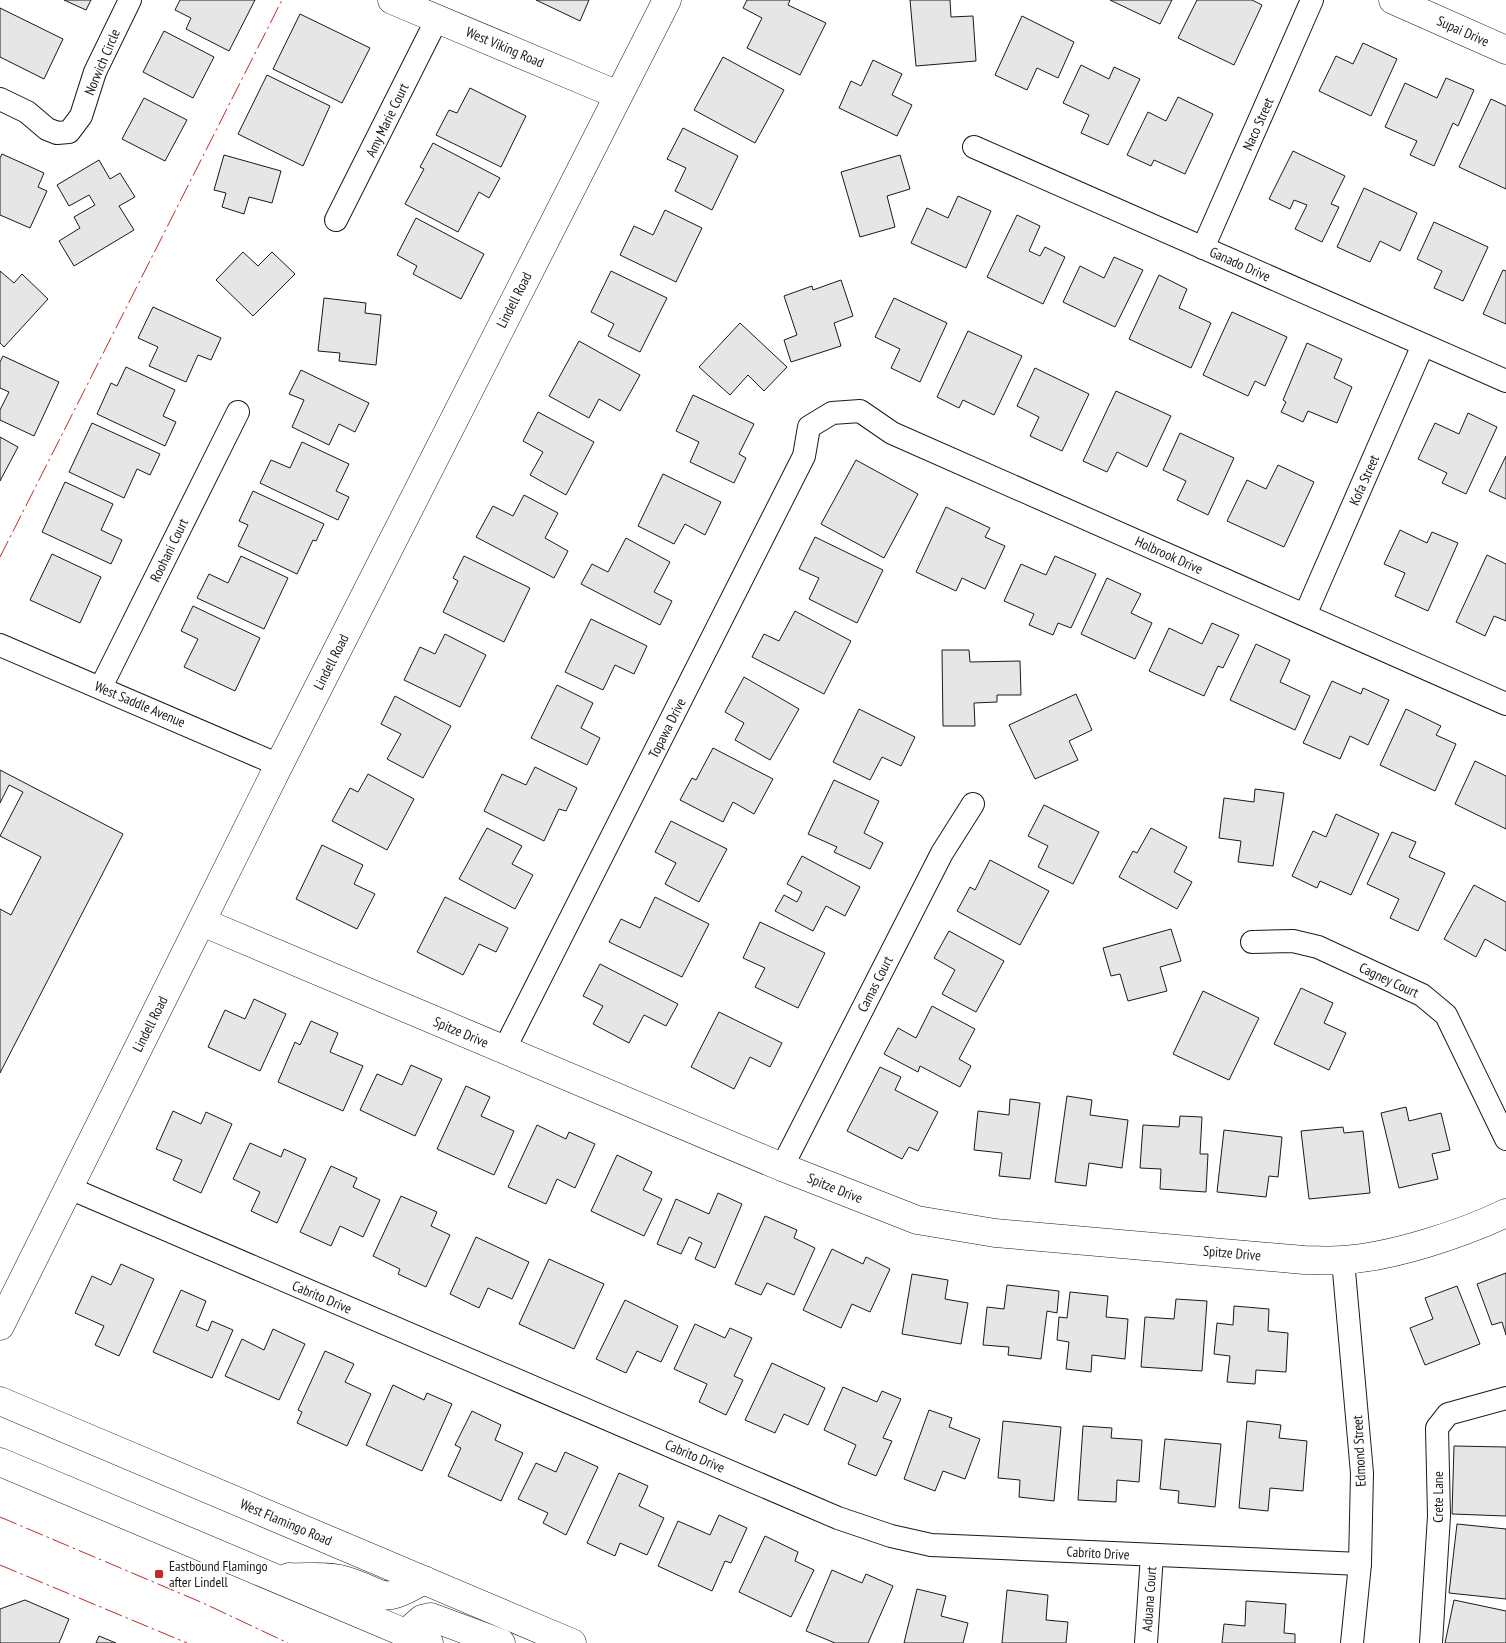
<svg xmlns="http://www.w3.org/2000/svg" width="1506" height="1643" font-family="'PT Sans Narrow',sans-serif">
  <rect width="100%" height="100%" fill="#fff"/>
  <g fill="#e6e6e6" stroke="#1a1a1a">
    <path d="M64 0H91L86 10Z"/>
    <path d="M180 0H255L229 51 186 29 191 18 175 10Z"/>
    <path d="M536 0H589L580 21Z"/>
    <path d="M747 0H790L788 5 826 23 800 75 747 48 762 18 743 8Z"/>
    <path d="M910 0H950L951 17 973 16 976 61 916 66Z"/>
    <path d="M1110 0H1172L1160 24Z"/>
    <path d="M1197 0H1252L1262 5 1234 65 1178 38Z"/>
    <path d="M0 8 63 39 44 79 0 57Z"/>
    <path d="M300 14 370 48 342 103 273 69Z"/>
    <path d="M1022 16 1074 42 1058 78 1037 68 1027 90 995 75Z"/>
    <path d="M164 31 214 57 193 98 143 72Z"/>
    <path d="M1363 43 1397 59 1371 116 1319 91 1336 56 1353 64Z"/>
    <path d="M723 57 784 90 755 143 694 110Z"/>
    <path d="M873 60 902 74 892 95 912 105 897 136 839 108 851 81 861 86Z"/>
    <path d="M1081 65 1109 79 1114 67 1140 79 1108 145 1081 133 1089 115 1063 103Z"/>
    <path d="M267 75 330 106 303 166 238 134Z"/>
    <path d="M1446 78 1474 90 1458 126 1453 123 1434 166 1410 155 1417 141 1385 127 1405 83 1437 98Z"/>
    <path d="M470 88 526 116 501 167 436 135 449 110 457 113Z"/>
    <path d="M1178 97 1213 114 1185 174 1154 160 1151 166 1127 155 1148 112 1166 121Z"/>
    <path d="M144 98 187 120 165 161 122 139Z"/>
    <path d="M1491 99 1506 106V189L1459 167Z"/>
    <path d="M683 128 738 156 712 210 675 191 686 168 667 159Z"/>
    <path d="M433 143 500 178 489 198 479 192 458 232 405 204 424 169 420 167Z"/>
    <path d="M1293 151 1345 176 1331 204 1339 207 1322 242 1295 229 1307 205 1294 200 1290 209 1269 199Z"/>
    <path d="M2 154 44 173 38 187 47 191 30 228 0 215V158Z"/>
    <path d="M224 155 281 171 272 203 249 197 244 214 222 207 226 193 214 190Z"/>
    <path d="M900 155 910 189 887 196 895 227 860 237 841 172Z"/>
    <path d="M99 160 110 179 120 173 135 197 119 206 134 230 74 266 59 241 80 228 74 217 95 205 89 195 69 206 57 185Z"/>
    <path d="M1364 188 1417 213 1400 251 1380 241 1370 262 1337 247Z"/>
    <path d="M958 196 991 211 966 268 911 243 927 208 948 218Z"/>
    <path d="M665 210 702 228 676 282 620 255 634 226 653 235Z"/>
    <path d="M1017 215 1040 226 1029 251 1040 256 1045 247 1065 257 1043 304 987 277Z"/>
    <path d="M416 218 484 254 461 299 413 274 417 266 397 255Z"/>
    <path d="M1434 222 1488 247 1463 301 1434 288 1442 271 1417 259Z"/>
    <path d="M243 252 258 266 272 252 295 274 253 316 216 280Z"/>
    <path d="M1114 257 1143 270 1115 327 1063 302 1080 266 1104 278Z"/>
    <path d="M1503 270 1506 271V324L1483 314Z"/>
    <path d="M0 271 14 283 22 274 48 299 4 347 0 343Z"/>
    <path d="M611 271 667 298 640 352 608 336 614 324 591 312Z"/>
    <path d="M1159 275 1187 289 1179 308 1211 323 1191 368 1129 339Z"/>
    <path d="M841 280 853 316 834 323 841 346 791 362 784 340 797 335 784 296 812 286 813 290Z"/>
    <path d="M324 298 366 303 365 313 381 315 376 365 339 361 340 353 318 351Z"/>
    <path d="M894 298 947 323 920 382 891 368 900 349 875 337Z"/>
    <path d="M153 307 221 338 211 360 198 355 186 382 149 366 158 347 138 338Z"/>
    <path d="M1232 312 1287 337 1265 386 1255 381 1248 396 1203 375Z"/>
    <path d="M740 323 787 367 764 391 748 375 730 395 699 367Z"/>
    <path d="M968 331 1022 356 994 415 963 400 959 408 937 397Z"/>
    <path d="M579 341 640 375 620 411 599 399 589 418 549 396Z"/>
    <path d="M1307 343 1342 359 1334 378 1352 387 1337 423 1308 411 1303 422 1281 412 1286 402 1283 400Z"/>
    <path d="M3 356 59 382 34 436 0 420V410L9 392 0 388V362Z"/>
    <path d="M126 367 175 390 163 416 176 422 165 446 97 414 111 383 117 386Z"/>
    <path d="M1035 368 1089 394 1062 451 1030 436 1039 417 1017 406Z"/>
    <path d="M301 370 369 403 355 432 339 424 329 445 292 427 304 400 289 394Z"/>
    <path d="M1116 391 1171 416 1147 467 1117 452 1107 472 1083 461Z"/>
    <path d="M693 395 754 424 739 454 746 458 734 483 690 462 699 442 676 431Z"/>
    <path d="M538 412 594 442 566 495 530 475 543 452 523 441Z"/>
    <path d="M1468 413 1497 427 1466 494 1442 483 1447 473 1418 459 1435 423 1459 434Z"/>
    <path d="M92 423 160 454 150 475 137 469 124 498 69 472Z"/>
    <path d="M1180 433 1234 458 1208 515 1177 500 1186 481 1163 470Z"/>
    <path d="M0 437 18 447 0 481Z"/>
    <path d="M302 442 349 464 336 491 349 497 338 520 260 483 271 460 290 468Z"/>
    <path d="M1506 456V499L1489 491Z"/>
    <path d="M856 460 918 494 884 558 821 524Z"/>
    <path d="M1278 465 1314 482 1284 547 1227 521 1247 480 1266 489Z"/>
    <path d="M663 474 721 502 705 535 685 524 674 544 638 526Z"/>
    <path d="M65 482 113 504 101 530 122 540 111 564 42 532Z"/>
    <path d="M253 491 324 524 316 541 313 540 297 574 238 546 248 525 239 521Z"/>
    <path d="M524 495 558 513 545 538 568 551 554 578 476 537 493 506 513 516Z"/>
    <path d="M946 507 990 528 985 537 1005 546 985 589 962 578 956 591 916 572Z"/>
    <path d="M1400 530 1427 543 1432 532 1458 543 1428 611 1395 596 1405 573 1384 564Z"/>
    <path d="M815 537 883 570 857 623 809 599 819 578 799 569Z"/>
    <path d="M626 538 670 562 654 592 672 601 660 625 581 584 592 564 608 572Z"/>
    <path d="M52 554 101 577 80 623 30 600Z"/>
    <path d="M1487 555 1506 564V621L1494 616 1485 636 1456 622Z"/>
    <path d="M241 556 288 578 264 629 197 598 209 574 228 583Z"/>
    <path d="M464 556 530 588 504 642 443 612 458 581 453 578Z"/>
    <path d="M1055 556 1096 574 1071 628 1058 623 1053 635 1029 625 1034 614 1004 601 1021 564 1046 575Z"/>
    <path d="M1107 578 1141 594 1131 613 1152 623 1135 659 1081 634Z"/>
    <path d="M193 606 260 638 235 691 184 667 198 639 181 631Z"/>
    <path d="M795 611 851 641 824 694 752 657 764 634 779 641Z"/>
    <path d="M591 619 647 646 634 674 615 665 603 690 565 672Z"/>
    <path d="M1212 623 1239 635 1223 668 1218 666 1204 696 1149 671 1169 628 1202 644Z"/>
    <path d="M445 634 486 655 460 707 404 680 420 647 435 654Z"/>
    <path d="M1256 644 1290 660 1280 682 1310 696 1295 730 1230 700Z"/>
    <path d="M942 650H969L970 662 1020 661 1021 695H997V702L974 703 975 726H943Z"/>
    <path d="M744 677 799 709 770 760 735 740 744 723 725 712Z"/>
    <path d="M1332 681 1361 694 1363 688 1389 700 1368 745 1350 736 1340 759 1303 743Z"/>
    <path d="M557 685 593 703 581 728 600 738 587 765 531 738Z"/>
    <path d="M1076 694 1092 730 1069 741 1078 760 1035 779 1009 725Z"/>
    <path d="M395 696 451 726 423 778 387 759 401 734 381 724Z"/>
    <path d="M859 709 915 737 901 766 882 757 870 780 833 762Z"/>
    <path d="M1406 709 1441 726 1436 735 1456 744 1435 791 1380 765Z"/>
    <path d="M713 748 773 779 754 814 733 802 723 822 680 800 692 778 696 780Z"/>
    <path d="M1475 761 1506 776V829L1455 804Z"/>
    <path d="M535 767 577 788 566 811 559 809 544 841 484 811 502 774 526 785Z"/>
    <path d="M0 770 123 834 0 1073V909L11 915 41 857 0 836 23 792 9 785 0 803Z"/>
    <path d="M368 774 414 799 387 850 332 821 350 788 358 792Z"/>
    <path d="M834 780 879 801 864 833 883 843 870 869 834 852 837 847 808 834Z"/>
    <path d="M1255 789 1284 793 1273 866 1238 862 1241 841 1219 838 1224 798 1254 802Z"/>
    <path d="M1044 805 1099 832 1073 884 1038 867 1048 846 1028 836Z"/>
    <path d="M1336 814 1379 834 1351 895 1320 881 1317 888 1292 876 1313 831 1326 837Z"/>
    <path d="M671 821 727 849 699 902 665 884 676 863 655 852Z"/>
    <path d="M487 828 522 846 512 864 533 875 515 909 459 879Z"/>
    <path d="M1151 828 1187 847 1174 872 1192 882 1177 909 1119 877 1133 851 1137 853Z"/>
    <path d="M1392 832 1416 842 1409 857 1445 873 1418 931 1390 918 1399 899 1367 884Z"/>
    <path d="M322 845 363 865 354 884 375 894 357 929 296 899Z"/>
    <path d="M802 856 860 887 845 916 826 906 813 931 775 911 784 895 797 902 802 892 787 884Z"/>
    <path d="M990 860 1049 891 1020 945 957 911 970 887 975 890Z"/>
    <path d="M1474 885 1506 902V951L1485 939 1476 957 1444 939Z"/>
    <path d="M445 897 508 928 496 952 479 944 463 975 417 952Z"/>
    <path d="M655 897 709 924 682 977 609 942 621 919 640 928Z"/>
    <path d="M760 922 825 953 798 1008 755 987 765 968 743 958Z"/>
    <path d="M1171 929 1181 961 1160 967 1167 991 1128 1001 1120 974 1111 976 1103 948Z"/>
    <path d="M949 931 1004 961 976 1012 942 994 955 970 934 958Z"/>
    <path d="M600 964 678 1004 666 1026 644 1015 629 1043 593 1024 603 1006 583 996Z"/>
    <path d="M1301 988 1333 1003 1324 1023 1346 1033 1329 1070 1274 1044Z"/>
    <path d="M1203 991 1259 1018 1229 1080 1173 1054Z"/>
    <path d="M254 999 286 1014 260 1071 208 1047 225 1010 245 1019Z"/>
    <path d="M932 1006 975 1029 959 1059 971 1066 960 1087 920 1066 918 1072 884 1054 898 1028 916 1038Z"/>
    <path d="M719 1012 782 1043 770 1067 750 1057 734 1089 691 1067Z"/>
    <path d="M311 1021 338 1033 330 1052 363 1066 343 1111 278 1082 295 1042 300 1045Z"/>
    <path d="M411 1065 442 1079 415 1136 360 1110 377 1074 402 1085Z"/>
    <path d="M880 1067 901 1077 895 1090 938 1112 918 1151 909 1147 902 1159 847 1131Z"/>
    <path d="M466 1086 490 1097 481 1116 514 1131 494 1175 437 1149Z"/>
    <path d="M1067 1096 1092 1100 1090 1115 1128 1120 1122 1168 1089 1163 1086 1186 1055 1182Z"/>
    <path d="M1010 1099 1040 1103 1030 1179 999 1176 1002 1153 974 1150 978 1111 1009 1115Z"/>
    <path d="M1406 1107 1409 1121 1441 1113 1450 1150 1432 1154 1438 1179 1399 1188 1381 1113Z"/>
    <path d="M173 1111 201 1124 206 1112 232 1124 201 1193 173 1180 182 1160 156 1149Z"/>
    <path d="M1180 1116 1202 1117 1200 1154H1208L1206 1192 1160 1189 1161 1169 1140 1168 1143 1125 1179 1127Z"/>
    <path d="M537 1125 566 1139 569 1132 595 1144 575 1188 557 1179 546 1204 508 1187Z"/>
    <path d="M1343 1127 1344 1133 1363 1131 1370 1193 1309 1199 1301 1131Z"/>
    <path d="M1224 1130 1282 1137 1278 1177 1269 1176 1266 1197 1217 1192Z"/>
    <path d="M250 1143 281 1157 284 1149 306 1159 277 1223 251 1211 260 1192 233 1179Z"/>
    <path d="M617 1155 652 1172 643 1190 662 1199 644 1236 591 1211Z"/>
    <path d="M331 1166 357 1178 353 1187 380 1200 363 1237 340 1226 331 1246 300 1232Z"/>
    <path d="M718 1193 742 1204 715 1268 695 1259 702 1243 689 1237 681 1254 657 1244 676 1199 709 1214Z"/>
    <path d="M401 1196 437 1212 431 1226 450 1235 426 1287 398 1274 400 1269 373 1256Z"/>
    <path d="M765 1216 797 1230 794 1238 815 1248 794 1295 767 1283 761 1295 735 1284Z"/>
    <path d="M476 1237 529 1262 512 1299 488 1288 479 1308 450 1294Z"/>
    <path d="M832 1249 863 1264 866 1257 890 1269 870 1312 852 1304 841 1328 803 1310Z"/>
    <path d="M549 1259 604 1284 574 1349 519 1324Z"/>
    <path d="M121 1264 154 1279 119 1356 95 1345 104 1326 75 1313 92 1276 111 1285Z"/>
    <path d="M1506 1273V1335L1502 1322 1492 1325 1477 1284Z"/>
    <path d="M912 1274 948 1280 945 1299 968 1303 961 1344 902 1334Z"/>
    <path d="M1007 1285 1059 1291 1057 1313 1047 1311 1041 1359 1008 1355 1009 1347 983 1345 987 1307 1004 1309Z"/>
    <path d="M1457 1286 1480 1344 1425 1365 1410 1328 1433 1319 1425 1298Z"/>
    <path d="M181 1290 206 1301 196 1326 208 1331 212 1321 233 1330 212 1378 153 1352Z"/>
    <path d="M1070 1292 1108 1296 1106 1317 1128 1319 1125 1359 1092 1355 1091 1372 1066 1369 1069 1342 1057 1340 1059 1317 1067 1318Z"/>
    <path d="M1176 1299 1207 1301 1202 1371 1141 1367 1145 1317 1174 1319Z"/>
    <path d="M625 1300 678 1326 661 1362 637 1351 626 1373 596 1359Z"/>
    <path d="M1234 1306 1269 1309 1268 1331 1288 1333 1286 1372 1256 1370 1255 1384 1227 1382 1230 1356 1214 1354 1217 1323 1233 1325Z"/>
    <path d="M695 1324 725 1338 730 1328 752 1338 734 1376 743 1380 726 1415 699 1402 707 1384 674 1369Z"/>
    <path d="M273 1329 305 1344 279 1400 225 1376 242 1339 264 1350Z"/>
    <path d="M325 1351 354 1364 345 1382 371 1394 347 1446 297 1423 302 1412 298 1410Z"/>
    <path d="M772 1363 825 1388 808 1425 784 1414 775 1433 745 1420Z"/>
    <path d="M393 1385 424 1400 427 1393 452 1404 422 1471 366 1445Z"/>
    <path d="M843 1387 877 1402 882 1391 901 1399 883 1438 892 1441 876 1476 848 1464 856 1445 824 1430Z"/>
    <path d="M929 1410 952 1418 949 1427 980 1439 965 1479 943 1471 935 1491 904 1479Z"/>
    <path d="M472 1411 501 1425 495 1440 523 1453 501 1501 448 1476 461 1448 455 1445Z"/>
    <path d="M1003 1421 1061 1427 1054 1501 1019 1497 1020 1480 998 1478Z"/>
    <path d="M1247 1421 1281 1425 1279 1438 1307 1441 1303 1491 1270 1488 1268 1511 1239 1508Z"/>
    <path d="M1083 1426 1112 1428 1111 1438 1142 1440 1139 1482 1117 1480 1116 1502 1078 1500Z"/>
    <path d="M1165 1439 1221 1444 1215 1507 1178 1503 1179 1491 1160 1489Z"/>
    <path d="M1454 1446 1506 1447V1516L1452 1514Z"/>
    <path d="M565 1452 598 1467 566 1535 543 1523 548 1513 518 1499 536 1463 556 1472Z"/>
    <path d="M619 1473 648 1486 639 1506 664 1518 647 1555 620 1543 615 1556 587 1543Z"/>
    <path d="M719 1515 747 1528 731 1563 725 1561 712 1591 658 1566 678 1521 710 1535Z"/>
    <path d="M1457 1524 1506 1529V1599L1449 1593Z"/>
    <path d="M765 1536 798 1552 795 1561 814 1570 791 1617 739 1592Z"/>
    <path d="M832 1570 862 1583 866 1574 893 1586 868 1643H835L806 1631Z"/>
    <path d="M917 1589 946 1596 941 1616 968 1623 963 1643H904Z"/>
    <path d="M1007 1590 1048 1595 1046 1620 1068 1622 1066 1643H1002Z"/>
    <path d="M25 1600 69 1619 59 1643H0V1609Z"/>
    <path d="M1454 1600 1506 1611V1643H1445Z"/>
    <path d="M1246 1601 1286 1604 1284 1633 1295 1634V1643H1222L1224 1624 1245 1626Z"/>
    <path d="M99 1636 116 1643H96Z"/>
  </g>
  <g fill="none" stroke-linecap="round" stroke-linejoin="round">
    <defs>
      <g id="street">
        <path d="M0 99 27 112 47 129 57 133 69 132 81 116 95 72 130 0"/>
        <path d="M974 147 1506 381"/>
        <path d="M336 220 437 19"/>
        <path d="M1203 248 1312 0"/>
        <path d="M1305 615 1423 345"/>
        <path d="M0 645 279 765"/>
        <path d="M101 687 238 412"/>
        <path d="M1252 942 1293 941 1318 947 1422 995 1446 1015 1506 1139"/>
        <path d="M504 1050 804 456 809 427 832 413 860 411 892 433 1506 704"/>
        <path d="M782 1167 942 853 973 804"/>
        <path d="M67 1187 838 1518 891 1536 931 1545 1360 1564"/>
        <path d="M1343 1260 1362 1473 1360 1564 1352 1643"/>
        <path d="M1146 1643 1152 1555"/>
        <path d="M1431 1643 1439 1516 1437 1428 1448 1414 1506 1398"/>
      </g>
      <g id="secondary">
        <path d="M392 0 618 95"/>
        <path d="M1393 0 1506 50"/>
        <path d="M202 922 782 1167 917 1220 995 1233 1304 1260C1317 1260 1330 1261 1343 1260 1392 1257 1462 1234 1506 1213"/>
        <path d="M0 1326 279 765 667 0"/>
      </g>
      <g id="primary">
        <path d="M0 1401 572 1643"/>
        <path d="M0 1462 429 1643"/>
        <path d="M289 1577C306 1578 328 1575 344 1580 388 1593 378 1607 424 1580"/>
        <path d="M406 1633 422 1619 431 1617 501 1643"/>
      </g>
    </defs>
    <use href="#street" stroke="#1a1a1a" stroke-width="24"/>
    <use href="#secondary" stroke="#1a1a1a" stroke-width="29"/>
    <use href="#primary" stroke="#1a1a1a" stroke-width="29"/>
    <use href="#street" stroke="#fff" stroke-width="22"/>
    <use href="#secondary" stroke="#fff" stroke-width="28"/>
    <use href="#primary" stroke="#fff" stroke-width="28"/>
    <g stroke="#c62828" stroke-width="1" stroke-dasharray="18 4 2.5 4" stroke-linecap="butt">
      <path d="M0 557 282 0"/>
      <path d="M0 1517 203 1603 288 1643"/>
      <path d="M0 1565 187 1643"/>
    </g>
  </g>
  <rect fill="#c62828" stroke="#fff" stroke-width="2" x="154" y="1569" width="10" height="10" rx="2.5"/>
  <g text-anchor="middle" stroke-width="4" stroke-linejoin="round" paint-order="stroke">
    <g font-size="14" fill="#1a1a1a" stroke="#fff">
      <text transform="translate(1463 31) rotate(24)" y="5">Supai Drive</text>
      <text transform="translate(505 47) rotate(23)" y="5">West Viking Road</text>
      <text transform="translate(102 62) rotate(-67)" y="5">Norwich Circle</text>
      <text transform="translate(387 120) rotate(-64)" y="5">Amy Marie Court</text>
      <text transform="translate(1258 124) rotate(-66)" y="5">Naco Street</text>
      <text transform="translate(1240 264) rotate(24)" y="5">Ganado Drive</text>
      <text transform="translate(514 300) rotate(-63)" y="5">Lindell Road</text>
      <text transform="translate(1364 480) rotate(-66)" y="5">Kofa Street</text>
      <text transform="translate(169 550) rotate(-64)" y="5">Roohani Court</text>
      <text transform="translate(1169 555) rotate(24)" y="5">Holbrook Drive</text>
      <text transform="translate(331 662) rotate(-63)" y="5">Lindell Road</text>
      <text transform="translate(140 704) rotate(23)" y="5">West Saddle Avenue</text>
      <text transform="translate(667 728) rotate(-63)" y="5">Topawa Drive</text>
      <text transform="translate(1389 980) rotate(25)" y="5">Cagney Court</text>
      <text transform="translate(875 984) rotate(-63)" y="5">Camas Court</text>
      <text transform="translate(150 1024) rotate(-63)" y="5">Lindell Road</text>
      <text transform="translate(461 1032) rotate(23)" y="5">Spitze Drive</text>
      <text transform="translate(835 1188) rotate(22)" y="5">Spitze Drive</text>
      <text transform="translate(1232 1253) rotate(5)" y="5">Spitze Drive</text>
      <text transform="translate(322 1297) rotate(23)" y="5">Cabrito Drive</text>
      <text transform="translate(1359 1451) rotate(-93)" y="5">Edmond Street</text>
      <text transform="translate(695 1456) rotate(23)" y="5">Cabrito Drive</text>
      <text transform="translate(1438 1497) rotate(-90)" y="5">Crete Lane</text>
      <text transform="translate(286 1522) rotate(23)" y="5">West Flamingo Road</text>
      <text transform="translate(1098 1553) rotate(3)" y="5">Cabrito Drive</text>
      <text transform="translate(1149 1599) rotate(-86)" y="5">Aduana Court</text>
    </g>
    <g font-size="14" fill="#1a1a1a" stroke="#fff" text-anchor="start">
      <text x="169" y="1571">Eastbound Flamingo<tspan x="169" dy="16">after Lindell</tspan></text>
    </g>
  </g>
</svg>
